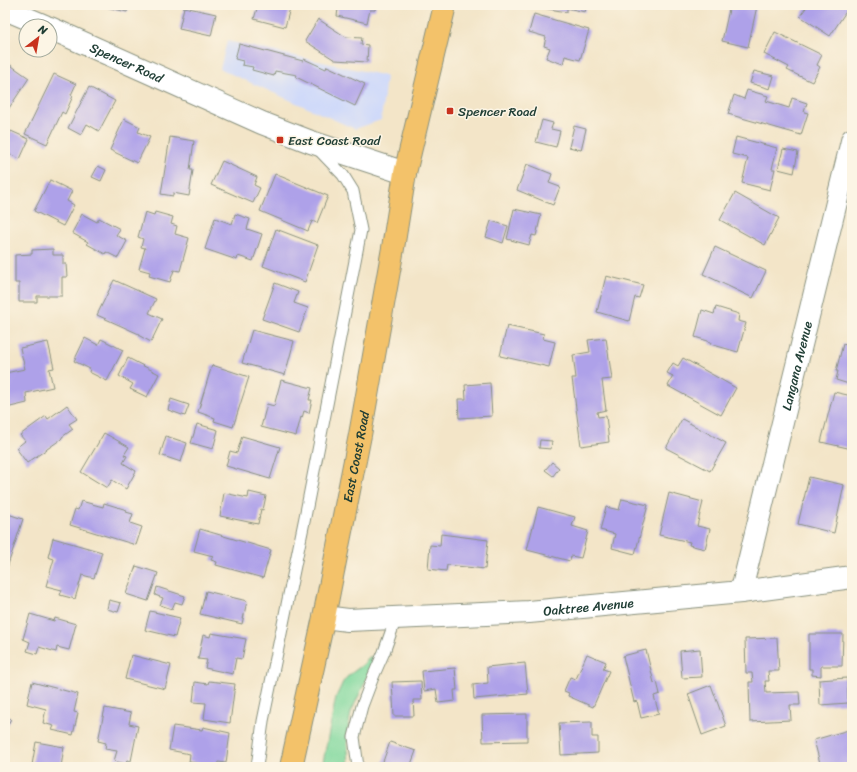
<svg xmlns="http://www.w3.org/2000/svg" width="857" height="772" font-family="Sriracha,sans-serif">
  <rect width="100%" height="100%" fill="#fcf5e5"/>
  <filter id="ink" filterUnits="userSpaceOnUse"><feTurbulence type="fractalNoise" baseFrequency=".025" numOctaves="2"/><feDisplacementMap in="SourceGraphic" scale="8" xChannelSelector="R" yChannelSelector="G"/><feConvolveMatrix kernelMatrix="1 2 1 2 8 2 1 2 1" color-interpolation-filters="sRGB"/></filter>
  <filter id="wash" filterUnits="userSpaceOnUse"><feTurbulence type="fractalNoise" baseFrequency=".012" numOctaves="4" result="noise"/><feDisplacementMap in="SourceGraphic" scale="16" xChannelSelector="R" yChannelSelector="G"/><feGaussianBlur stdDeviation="0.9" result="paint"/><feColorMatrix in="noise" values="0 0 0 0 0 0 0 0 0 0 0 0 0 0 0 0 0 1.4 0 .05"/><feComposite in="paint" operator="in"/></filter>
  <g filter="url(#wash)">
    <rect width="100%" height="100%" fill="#f3e5c8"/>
    <path fill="#d0daf9" d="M227 41 386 76 381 120 355 129 220 69Z"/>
    <path fill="#7fd89d" stroke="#4f8a68" d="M369 657H377L351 712 347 735 349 767H322L336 697 343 682 348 676 365 663Z"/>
    <g id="blocks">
      <g fill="#aea1e9">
        <path d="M107 5H129L127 12 106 7Z"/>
        <path d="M258 5H278L290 8 285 27 254 19Z"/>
        <path d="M322 5H376L375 10H370L367 23 337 16 338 9Z"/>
        <path d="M543 5H587L585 12 567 8V12L543 8Z"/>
        <path d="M730 5 757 6 748 47 722 41Z"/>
        <path d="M808 5H847L849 7 830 36 800 16Z"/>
        <path d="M184 7 216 14 211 36 179 29Z"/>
        <path d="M534 14 589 30 580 60 565 56 563 64 546 58 550 48 544 46 546 37 529 32Z"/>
        <path d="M318 19 346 37 362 38 361 44 368 45 367 62 335 60 305 41Z"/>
        <path d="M775 32 822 55 817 65 820 67 812 82 787 70 789 67 764 54Z"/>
        <path d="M239 44 303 61 304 59 326 69 327 66 365 84 355 106 296 77 297 75 275 71 274 76 252 70 253 67 242 65 243 61 235 59Z"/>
        <path d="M9 64 29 78 7 111 5 110V69Z"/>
        <path d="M754 71 774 76 770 89 750 83Z"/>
        <path d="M54 74 76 84 71 95 73 96 65 114 62 112 47 144 25 134Z"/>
        <path d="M89 87 115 101 99 131 87 124 81 135 68 128Z"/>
        <path d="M747 90 768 96 766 101 789 108 792 98 807 103 804 112 808 113 801 135 728 114 734 95 744 99Z"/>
        <path d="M124 119 140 127 138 132 150 137 137 163 110 150Z"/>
        <path d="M542 120 553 123 551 129 560 131 556 147 536 142Z"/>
        <path d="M574 126 586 129 581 150 569 147Z"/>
        <path d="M11 131 29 139 20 159 5 152V144Z"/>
        <path d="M170 137 194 141 190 170H193L189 196 173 193V196L161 194Z"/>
        <path d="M736 137 777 148 772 169H775L770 190 742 183 748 158 732 154Z"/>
        <path d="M783 149 798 152 794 173 778 169Z"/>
        <path d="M222 161 257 177 254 185 260 188 253 203 211 185Z"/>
        <path d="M527 164 552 174 549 183 560 187 553 205 517 190Z"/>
        <path d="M98 166 106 170 101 181 92 177Z"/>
        <path d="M275 174 328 196 317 223 312 221 308 231 260 211Z"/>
        <path d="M50 180 72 191 67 201 74 205 63 226 34 211Z"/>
        <path d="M735 193 779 218 765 245 720 220Z"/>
        <path d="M514 209 541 215 536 236 532 235 529 245 507 239Z"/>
        <path d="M145 212 154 215 155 212 173 217 171 224 177 226 175 234 189 238 180 271 174 270 170 282 149 276 150 272 139 269 145 248 141 247 143 239 138 237Z"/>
        <path d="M82 214 97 222 99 218 120 229 116 235 127 241 118 258 106 252 105 254 87 244 88 242 72 233Z"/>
        <path d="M235 214 250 219 247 229 262 234 253 261 238 256 237 260 205 249 215 218 232 224Z"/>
        <path d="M491 221 508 226 503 243 486 237Z"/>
        <path d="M276 229 318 245 305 282 263 266Z"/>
        <path d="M715 247 766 271 753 298 703 274Z"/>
        <path d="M53 249V255H63V264H66L67 277H62V296H37V302H19V283H15V255L32 254V250Z"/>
        <path d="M606 276 643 285 639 298 635 297 629 321 597 312Z"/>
        <path d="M114 280 156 299 149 313 162 319 151 342 138 335 139 334 97 315Z"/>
        <path d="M275 283 298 292 294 303 308 308 299 332 262 319Z"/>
        <path d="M716 307 739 314 738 321 746 323 738 352 710 344 711 342 695 337 702 310 714 314Z"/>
        <path d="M507 326 544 334 543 339 555 342 549 367 500 356Z"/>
        <path d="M252 330 294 341 285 375 242 363Z"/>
        <path d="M85 338 98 345 101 339 123 350 107 381 89 372 90 369 74 361Z"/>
        <path d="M606 338 612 379 602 380 606 410 597 412 598 417 606 416 609 442 581 446 572 378H576L573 355 590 352 588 340Z"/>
        <path d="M48 342 54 368 49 369 53 387 26 393 27 403 6 408 5 373 25 369 20 348Z"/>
        <path d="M843 344 852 347V385L836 380 838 371H836Z"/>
        <path d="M128 358 159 374 147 397 130 389 133 384 119 376Z"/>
        <path d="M683 358 736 388 721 415 668 386 673 376 667 373 673 363 678 366Z"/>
        <path d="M212 365 249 377 233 427 214 421 215 418 198 412Z"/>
        <path d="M281 380 312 388 309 400H312L309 413 304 411 302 418 301 417 296 436 261 427 267 404 274 406Z"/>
        <path d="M490 383 492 416 459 418 458 399H466L465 385Z"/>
        <path d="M834 392 852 396V449L821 442Z"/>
        <path d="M171 399 189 405 185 416 168 410Z"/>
        <path d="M67 405 77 419 69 424 73 429 62 437V438L60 440 27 463 16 448 25 441 20 435 46 416 48 419Z"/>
        <path d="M682 419 726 443 710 471 666 448Z"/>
        <path d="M197 424 218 430 213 449 191 443Z"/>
        <path d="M104 433 129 447 124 455 127 456 123 463 136 471 126 489 112 480 107 488 81 472Z"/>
        <path d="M166 436 187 443 181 462 160 455Z"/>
        <path d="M242 436 280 447 270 479 226 466 230 451 237 453Z"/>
        <path d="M540 440 552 441 551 449 539 448Z"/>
        <path d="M552 462 559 468 553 476 545 470Z"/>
        <path d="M809 477 844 485 834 533 798 524Z"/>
        <path d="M249 492 266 496 263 510 261 509 258 524 220 516 224 493 248 498Z"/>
        <path d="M669 493 703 502 697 526 710 529 705 549 689 545 690 542 659 535Z"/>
        <path d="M622 499 648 505 635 554 612 548 615 534 600 530 606 507 619 510Z"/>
        <path d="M81 501 103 507 104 503 127 510 126 512 133 514 130 523 142 527 136 545 70 525 75 509 78 510Z"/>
        <path d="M538 507 575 517 572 526 588 531 581 558 571 556 570 561 527 550Z"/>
        <path d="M5 513 23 519 5 574Z"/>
        <path d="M200 529 271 550 263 578 216 565 217 562 211 560 213 556 194 551Z"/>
        <path d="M441 534 488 540 485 569 447 565 446 571 428 569 430 545 440 546Z"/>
        <path d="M53 538 102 552 94 578 82 575 75 599 60 595 62 590 46 586 54 559 48 557Z"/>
        <path d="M136 566 158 573 148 601 126 594Z"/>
        <path d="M157 587 185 596 182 604 175 602 172 609 160 605 163 598 155 595Z"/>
        <path d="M206 591 247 601 242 624 200 614Z"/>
        <path d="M109 600 121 603 118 612 107 609Z"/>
        <path d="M150 611 180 618 175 637 145 630Z"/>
        <path d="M30 614 54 621 55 618 76 624 69 650 57 647 56 652 39 647 37 654 27 651 30 642 23 639Z"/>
        <path d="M211 633 246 639 242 659 236 658 233 674 205 668 207 660 198 659 203 635 210 637Z"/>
        <path d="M809 634H843L842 666H821V676L812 675V669H809Z"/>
        <path d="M777 638 779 671H768L769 681H765L766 693 799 692 800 705H790L791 720 750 722 749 682H753L752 673H746L745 639Z"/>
        <path d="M700 649 702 677 682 678 680 651Z"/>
        <path d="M646 650 654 683 657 682 660 694 654 696 659 714 641 718 637 701 634 702 623 656Z"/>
        <path d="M587 654 606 662 603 669 609 671 593 707 568 696 569 693 564 691 570 677 576 679Z"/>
        <path d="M131 655 171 665 165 689 125 679Z"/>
        <path d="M525 663 528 694 474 699 473 685 488 683 487 667Z"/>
        <path d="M455 668 457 690H454L455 701 438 703 436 689 424 691 422 671Z"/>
        <path d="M847 678 848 703 820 705 819 680Z"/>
        <path d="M209 681 235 684 230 723 204 719 206 703 193 702 195 682 208 684Z"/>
        <path d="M421 681 422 700H413L414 716H394L392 682Z"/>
        <path d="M32 682 78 694 74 712 78 713 73 735 52 730 54 726 43 723 46 709 27 704Z"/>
        <path d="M711 685 726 726 702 735 688 694Z"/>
        <path d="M105 708 131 713 129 724 138 726 131 761 127 760 126 764 114 761 117 751 105 749 106 743 98 741Z"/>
        <path d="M527 714V741L483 742 482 715Z"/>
        <path d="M5 715 11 719 5 729Z"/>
        <path d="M592 722V737H598V753L561 755 559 723Z"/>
        <path d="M173 726 202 730 203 727 230 733 226 763 218 762 217 766 189 762 190 754 169 750Z"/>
        <path d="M852 729V765L845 767H821L814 740Z"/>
        <path d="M36 742 64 747 61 767H36V765H32Z"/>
        <path d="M390 742 416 751 410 767H381Z"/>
      </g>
    </g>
  </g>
  <g filter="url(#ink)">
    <use href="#blocks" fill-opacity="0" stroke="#89917e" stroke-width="1"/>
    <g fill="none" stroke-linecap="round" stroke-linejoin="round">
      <defs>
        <g id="service">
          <path d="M257 767 263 721 305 517 361 230 353 191 343 175 318 149"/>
          <path d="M358 767 354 737 362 706 373 677 384 652 396 618"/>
        </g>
        <g id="minor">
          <path id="s1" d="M741 592 852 139"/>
        </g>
        <g id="tertiary">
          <path d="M5 9 45 26"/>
          <path id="s2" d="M50 28 262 123 311 142 405 173"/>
          <path id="s3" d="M324 617 348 620 529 612 741 592 852 577"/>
        </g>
        <g id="primary">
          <path id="s4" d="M291 767 324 617 360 435 393 248 405 173 445 5"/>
        </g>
      </defs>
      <use href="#service" stroke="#89917e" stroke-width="13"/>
      <use href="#minor" stroke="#89917e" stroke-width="23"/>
      <use href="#tertiary" stroke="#89917e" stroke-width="24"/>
      <use href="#primary" stroke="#89917e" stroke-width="24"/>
      <use href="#service" stroke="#fff" stroke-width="11"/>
      <use href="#minor" stroke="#fff" stroke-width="21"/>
      <use href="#tertiary" stroke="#fff" stroke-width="22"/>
      <use href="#primary" stroke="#f3c26a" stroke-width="22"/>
    </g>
  </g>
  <g fill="#c8321e" stroke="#fcf5e5" stroke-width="1.5">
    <rect x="446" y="107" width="8" height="8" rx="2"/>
    <rect x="276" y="136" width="8" height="8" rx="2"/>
  </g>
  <g text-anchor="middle" stroke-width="3" stroke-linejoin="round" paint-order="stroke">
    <g font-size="13" fill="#1f3d34" stroke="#fcf5e5">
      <text dy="5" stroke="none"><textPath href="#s2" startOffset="84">Spencer Road</textPath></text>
      <text dy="5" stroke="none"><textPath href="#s1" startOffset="233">Langana Avenue</textPath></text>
      <text dy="5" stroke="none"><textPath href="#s4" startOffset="317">East Coast Road</textPath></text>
      <text dy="5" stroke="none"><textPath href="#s3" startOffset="265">Oaktree Avenue</textPath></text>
    </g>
    <g font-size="13" fill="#1f3d34" stroke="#fcf5e5" text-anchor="start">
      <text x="458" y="116">Spencer Road</text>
      <text x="288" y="145">East Coast Road</text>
    </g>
  </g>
  <rect width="857" height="772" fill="none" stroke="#fcf5e5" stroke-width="20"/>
  <g transform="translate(38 38) rotate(31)"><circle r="19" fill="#fcf5e5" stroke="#a4ab9e"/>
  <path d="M0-3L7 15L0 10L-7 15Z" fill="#c8321e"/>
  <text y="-6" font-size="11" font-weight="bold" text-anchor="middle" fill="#1f3d34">N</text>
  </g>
</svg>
